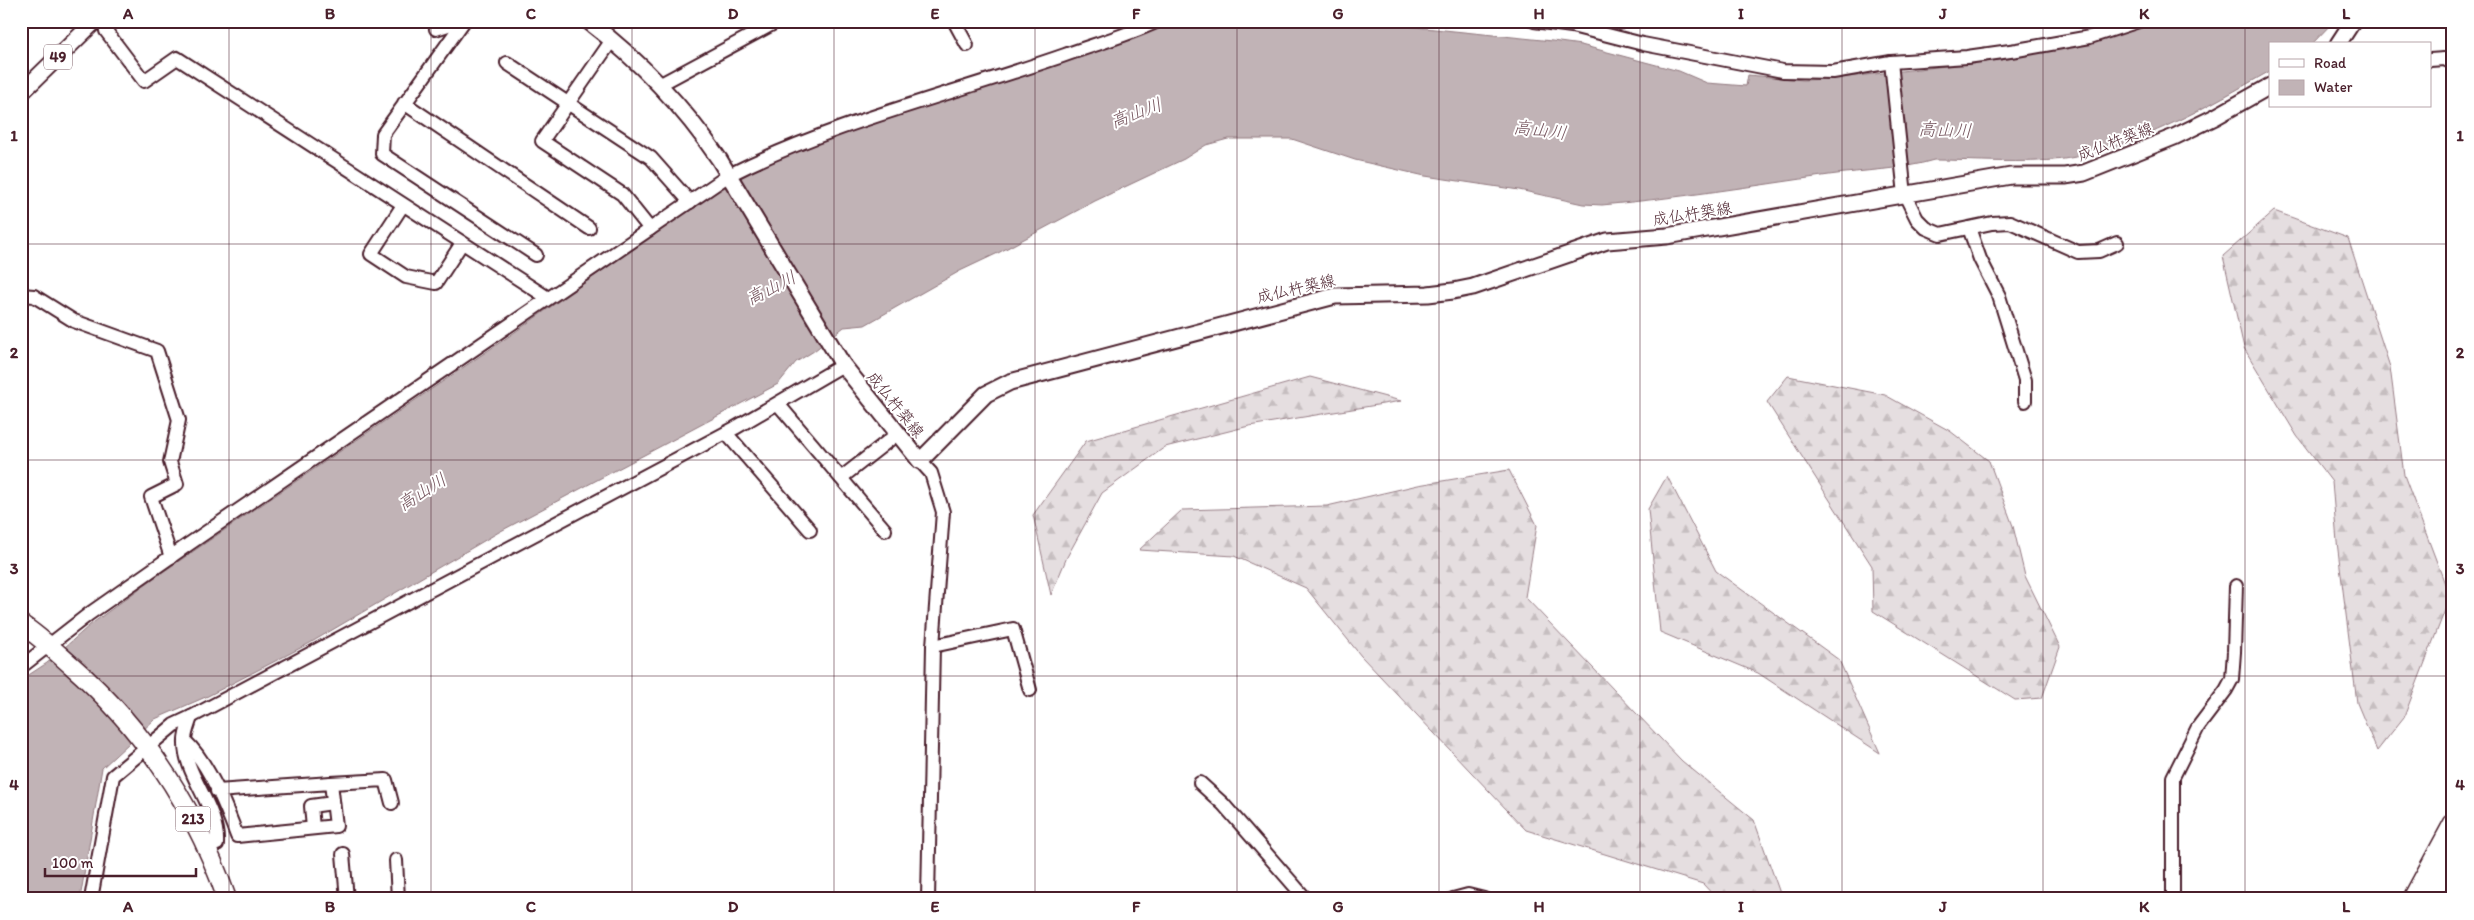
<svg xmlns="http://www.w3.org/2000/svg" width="2474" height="920" font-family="Itim,'Klee One',sans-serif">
  <defs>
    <pattern id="forest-firs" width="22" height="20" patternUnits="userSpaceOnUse" patternTransform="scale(1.25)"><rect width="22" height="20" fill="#e5dee0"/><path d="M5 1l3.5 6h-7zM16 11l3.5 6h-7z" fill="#c6bec0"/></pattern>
  </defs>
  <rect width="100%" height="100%" fill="#fff"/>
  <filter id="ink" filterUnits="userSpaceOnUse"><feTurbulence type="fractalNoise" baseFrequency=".02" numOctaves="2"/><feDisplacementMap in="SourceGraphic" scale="10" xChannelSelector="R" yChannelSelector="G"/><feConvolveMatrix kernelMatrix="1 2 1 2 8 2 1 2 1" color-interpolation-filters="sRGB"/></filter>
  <g filter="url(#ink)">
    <g fill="url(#forest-firs)" stroke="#987e86">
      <path d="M2274 211 2348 238 2390 367 2404 475 2450 597 2404 717 2377 751 2357 703 2337 542 2332 482 2297 436 2244 348 2223 256Z"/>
      <path d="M1788 376 1885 395 1950 431 1989 461 2013 526 2025 576 2060 647 2042 698 2015 700 1873 611 1872 566 1767 402Z"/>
      <path d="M1310 377 1401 401 1249 426 1165 447 1102 493 1067 557 1051 595 1033 515 1086 441Z"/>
      <path d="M1509 470 1537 525 1525 597 1682 761 1754 820 1782 899H1717L1703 884 1526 830 1361 656 1306 588 1234 556 1139 550 1182 510 1327 506 1418 485Z"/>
      <path d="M1667 476 1716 571 1839 660 1880 753 1758 673 1660 632 1648 509Z"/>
    </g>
    <path fill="#c1b3b6" stroke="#91787e" d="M1181 21H1356L1552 41 1581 45 1679 71 1707 83 1746 86 1748 75 1803 80 1830 79 2008 59 2105 39 2152 21H2334L2312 44H2270V71C2210 105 2134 149 2064 159 2021 164 1977 160 1934 160 1901 170 1864 170 1829 175 1753 186 1678 198 1602 205L1583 204 1519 190 1425 176 1355 160 1292 139H1228L1206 145 1184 159 1095 201 998 253 960 271 865 325 844 327 814 351 796 362 778 384 499 532 310 643 208 696 155 719 102 768 80 899H21V680L47 663 90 625 154 578 505 339 723 185 775 157Z"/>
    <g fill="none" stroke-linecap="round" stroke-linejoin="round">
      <defs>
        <g id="minor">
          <path d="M105 21 106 31 144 81 177 58 548 298"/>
          <path d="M464 21 383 134 382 154 536 255"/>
          <path d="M954 21 967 45"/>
          <path d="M1534 21 1572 26 1643 44 1783 71 1833 72 1891 62 1967 57 2017 50 2090 37 2139 21"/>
          <path d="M21 22 22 21"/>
          <path d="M436 29 460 21"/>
          <path d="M612 40 542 141 622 194 650 229"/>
          <path d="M2430 60 2444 59 2453 63"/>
          <path d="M1891 62 1905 195 1917 219 1926 228 1940 234 1992 223 2010 222 2078 252 2099 251 2117 243"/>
          <path d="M507 63 651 158 690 202"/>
          <path d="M659 85 778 21"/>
          <path d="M404 103 589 228"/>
          <path d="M403 205 371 254 406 277 436 283 462 243"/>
          <path d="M1969 228 1980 259 1999 296 2025 380V401"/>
          <path d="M21 295 34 296 74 321 157 351 179 420 170 462 177 484 151 497 171 557"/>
          <path d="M778 404 885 530"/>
          <path d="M726 433 810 530"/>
          <path d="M920 461 931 473 943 512 933 646 928 899"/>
          <path d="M841 478 897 434"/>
          <path d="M933 646 1013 629 1030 690"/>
          <path d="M21 667 89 614 189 544 729 175C834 122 953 94 1065 55 1096 44 1128 35 1158 21"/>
          <path d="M191 717C189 724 185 733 185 740 183 775 219 806 217 844L207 848"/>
          <path d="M185 741C208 762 226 806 237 836L336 826 331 783 217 791"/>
          <path d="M331 783 386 780 392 803"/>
          <path d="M1200 783 1223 804 1306 899"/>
          <path d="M313 828 311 806 333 803"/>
          <path d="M343 854 347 899"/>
          <path d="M396 860 398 899"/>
          <path d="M91 899 113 776 174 725 191 717 735 428 843 365"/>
          <path d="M1453 899 1468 895 1484 899"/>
          <path d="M2173 899V777L2198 727 2226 690 2232 679 2234 652 2236 586"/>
        </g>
        <g id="major">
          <path d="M588 21C639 60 683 106 719 159L843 365 920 461 986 394 1010 382 1335 296 1428 294 1453 291 1473 287 1607 241 1667 236 2011 176H2065L2084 173 2174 137 2215 117 2270 86"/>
          <path d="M2338 44 2353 21"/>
          <path d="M21 93 95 21"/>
        </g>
        <g id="highway">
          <path d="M21 624C39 636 55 651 71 665 144 729 195 807 227 899"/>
          <path d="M2412 899 2453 823"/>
          <path d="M2430 899 2453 856"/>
        </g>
      </defs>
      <use href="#minor" stroke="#4a1f2b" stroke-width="16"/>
      <use href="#major" stroke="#4a1f2b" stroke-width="19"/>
      <use href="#highway" stroke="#4a1f2b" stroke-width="21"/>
      <use href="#minor" stroke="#fff" stroke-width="12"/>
      <use href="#major" stroke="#fff" stroke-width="15"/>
      <use href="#highway" stroke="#fff" stroke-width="18"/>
    </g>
  </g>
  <path fill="none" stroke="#4a1f2b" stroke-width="1" stroke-opacity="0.55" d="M229 21V899M431 21V899M632 21V899M834 21V899M1035 21V899M1237 21V899M1439 21V899M1640 21V899M1842 21V899M2043 21V899M2245 21V899M21 244H2453M21 460H2453M21 676H2453"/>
  <g text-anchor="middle" stroke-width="4" stroke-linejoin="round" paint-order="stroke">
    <g fill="#fff" stroke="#80626b" stroke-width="1">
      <rect x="44" y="44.5" width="28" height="25" rx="4"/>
      <rect x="175.5" y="806.5" width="35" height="25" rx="4"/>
    </g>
    <g font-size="15" font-weight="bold" fill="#4a1f2b">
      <text x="58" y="62">49</text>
      <text x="193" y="824">213</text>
    </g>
    <g font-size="16" fill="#4a1f2b" stroke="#fff">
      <text transform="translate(2115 141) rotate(-21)" y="6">成仏杵築線</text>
      <text transform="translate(1692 213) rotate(-9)" y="6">成仏杵築線</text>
      <text transform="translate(1296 288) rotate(-13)" y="6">成仏杵築線</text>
      <text transform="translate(896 404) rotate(51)" y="6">成仏杵築線</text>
    </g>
    <g font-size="18" font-style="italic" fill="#74535c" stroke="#fff">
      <text transform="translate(1136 113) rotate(-21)" y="6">高山川</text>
      <text transform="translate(1540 130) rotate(7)" y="6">高山川</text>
      <text transform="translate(1945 130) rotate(2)" y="6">高山川</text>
      <text transform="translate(771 288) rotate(-27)" y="6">高山川</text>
      <text transform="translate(422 492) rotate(-32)" y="6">高山川</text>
    </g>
  </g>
  <rect width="2474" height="920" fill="none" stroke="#fff" stroke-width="55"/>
  <rect x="2269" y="42" width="162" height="65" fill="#ffffff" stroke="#b7a5aa"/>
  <rect x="2279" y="59" width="25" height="8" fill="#ffffff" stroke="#b7a5aa"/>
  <text x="2314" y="68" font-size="15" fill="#4a1f2b">Road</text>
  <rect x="2279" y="80" width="25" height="15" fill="#c1b3b6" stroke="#b7a5aa"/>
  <text x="2314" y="92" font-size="15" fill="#4a1f2b">Water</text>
  <path d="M45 868v8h151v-8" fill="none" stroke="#4a1f2b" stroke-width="2.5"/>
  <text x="52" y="868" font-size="15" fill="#4a1f2b" stroke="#ffffff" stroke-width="4" paint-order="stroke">100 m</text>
  <rect x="28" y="28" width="2418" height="864" fill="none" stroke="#4a1f2b" stroke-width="2"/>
  <g font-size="16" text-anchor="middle" font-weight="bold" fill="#4a1f2b">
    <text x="128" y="19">A</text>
    <text x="330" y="19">B</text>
    <text x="531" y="19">C</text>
    <text x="733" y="19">D</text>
    <text x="935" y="19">E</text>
    <text x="1136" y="19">F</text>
    <text x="1338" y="19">G</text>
    <text x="1539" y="19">H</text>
    <text x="1741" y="19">I</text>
    <text x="1943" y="19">J</text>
    <text x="2144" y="19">K</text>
    <text x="2346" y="19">L</text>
    <text x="14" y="141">1</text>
    <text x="2460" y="141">1</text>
    <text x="14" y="358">2</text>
    <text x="2460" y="358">2</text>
    <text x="14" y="574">3</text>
    <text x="2460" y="574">3</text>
    <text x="14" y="790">4</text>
    <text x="2460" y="790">4</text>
    <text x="128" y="912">A</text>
    <text x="330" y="912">B</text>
    <text x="531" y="912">C</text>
    <text x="733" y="912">D</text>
    <text x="935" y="912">E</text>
    <text x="1136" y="912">F</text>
    <text x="1338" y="912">G</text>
    <text x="1539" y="912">H</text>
    <text x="1741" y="912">I</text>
    <text x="1943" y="912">J</text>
    <text x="2144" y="912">K</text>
    <text x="2346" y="912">L</text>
  </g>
</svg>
